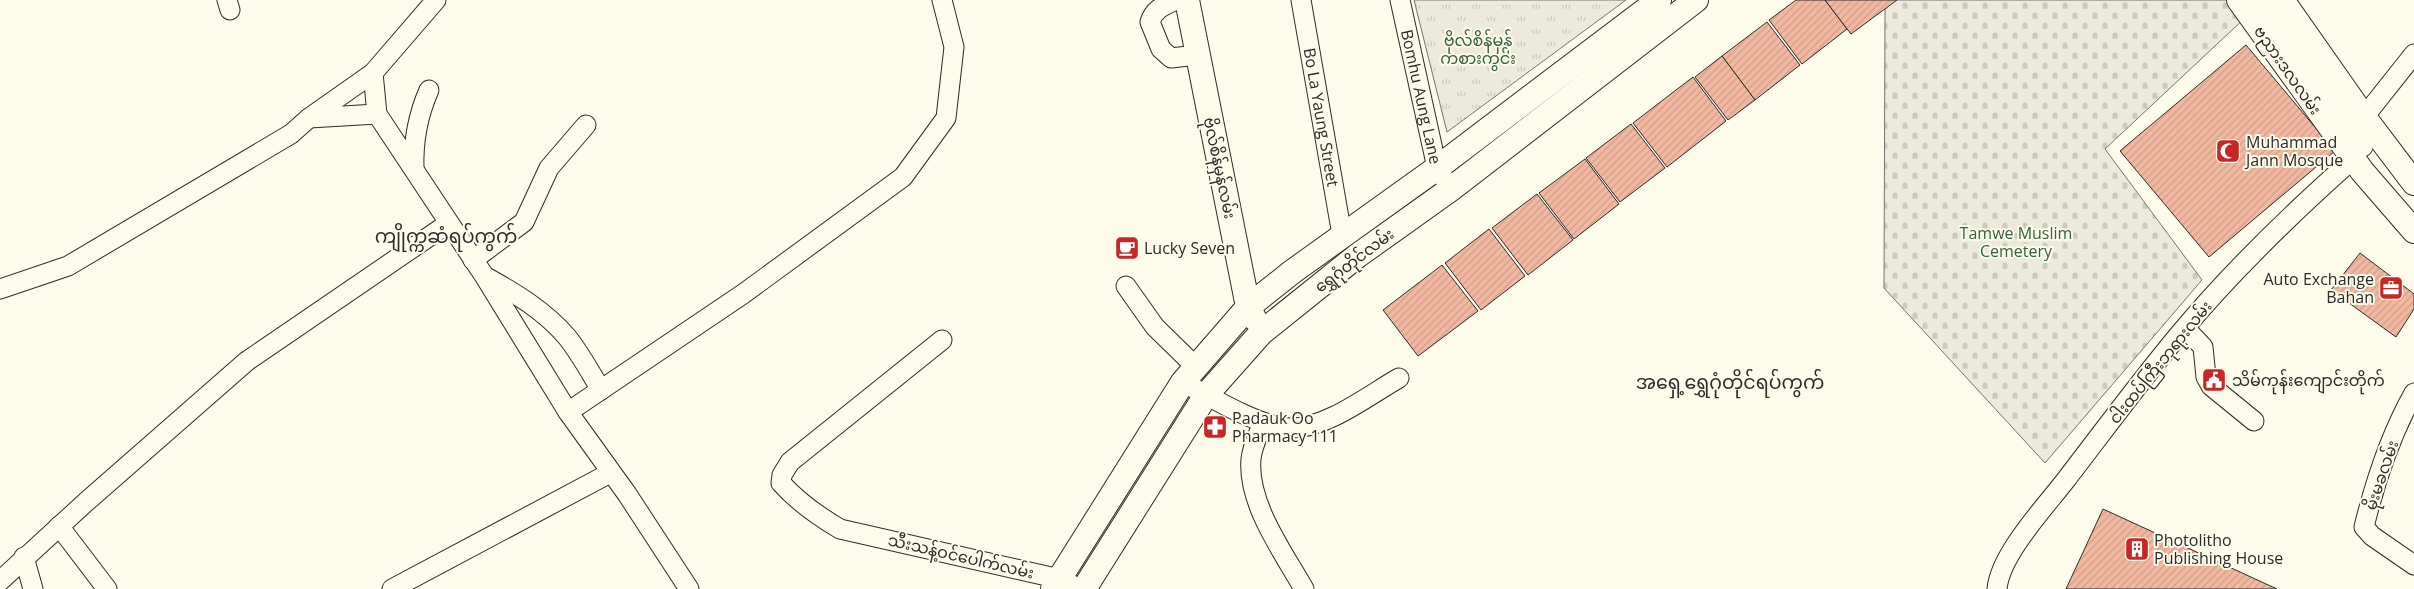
<svg xmlns="http://www.w3.org/2000/svg" width="2414" height="589" font-family="'Open Sans','Noto Sans Myanmar',sans-serif">
  <defs>
    <pattern id="cemetery-stones" width="16" height="16" patternUnits="userSpaceOnUse" patternTransform="scale(1.25)"><rect width="16" height="16" fill="#ecebdb"/><path d="M2 7V4a2 2 0 0 1 4 0v3zM10 15v-3a2 2 0 0 1 4 0v3z" fill="#cbcabc"/></pattern>
    <pattern id="park-tufts" width="24" height="20" patternUnits="userSpaceOnUse" patternTransform="scale(1.25)"><rect width="24" height="20" fill="#ecebdb"/><path d="M3 7l-1-3M5 7V3M7 7l1-3M15 17l-1-3M17 17v-4M19 17l1-3" fill="none" stroke="#cbcabc"/></pattern>
    <pattern id="building-hatch" width="6" height="6" patternUnits="userSpaceOnUse" patternTransform="scale(1.25)"><rect width="6" height="6" fill="#f2b8a0"/><path d="M-1 1l2-2M0 6l6-6M5 7l2-2" fill="none" stroke="#d09e8a"/></pattern>
  </defs>
  <rect width="100%" height="100%" fill="#fdfbea"/>
  <path fill="url(#cemetery-stones)" stroke="#74746e" d="M1895 0H2235L2247 16 2105 149 2202 280 2045 463 1884 288 1885 8Z"/>
  <path fill="url(#park-tufts)" stroke="#74746e" d="M1414 0H1626L1447 132Z"/>
  <g fill="url(#building-hatch)" stroke="#2b2b2b">
    <path d="M1796 0H1825L1847 29 1802 64 1769 20Z"/>
    <path d="M1825 0H1897L1851 34Z"/>
    <path d="M1767 22 1800 65 1755 100 1722 56Z"/>
    <path d="M2246 45 2335 151 2209 257 2120 151Z"/>
    <path d="M1722 56 1755 100 1728 120 1695 77Z"/>
    <path d="M1693 77 1726 121 1667 167 1633 123Z"/>
    <path d="M1631 124 1665 168 1620 202 1586 158Z"/>
    <path d="M1585 159 1619 204 1574 239 1539 193Z"/>
    <path d="M1537 194 1573 240 1528 275 1492 228Z"/>
    <path d="M1489 229 1525 276 1481 310 1445 263Z"/>
    <path d="M2360 253 2414 294V309L2396 337 2331 290Z"/>
    <path d="M1442 265 1478 311 1418 356 1383 310Z"/>
    <path d="M2103 509 2277 589H2066Z"/>
  </g>
  <g fill="none" stroke-linecap="round" stroke-linejoin="round">
    <defs>
      <g id="minor">
        <path d="M227 0 230 10"/>
        <path d="M1176 0C1163 6 1154 9 1150 22L1161 49 1171 58 1197 55"/>
        <path id="s1" d="M1301 0 1342 235"/>
        <path id="s2" d="M1400 0 1437 168 1451 189"/>
        <path d="M373 73 377 114 485 277 568 412 627 494 689 589"/>
        <path d="M2364 117 2414 54"/>
        <path d="M309 118 377 114"/>
        <path d="M414 169C413 141 418 115 429 90"/>
        <path d="M473 260 524 222 549 168 586 125"/>
        <path d="M486 277C515 293 545 311 567 337 580 353 590 372 601 390"/>
        <path d="M1126 286 1155 327 1196 367"/>
        <path d="M0 289 68 266 291 134 309 118 373 73 436 0"/>
        <path d="M2185 328 2203 347 2206 377 2211 386 2254 421"/>
        <path d="M942 340 790 462 782 475 781 483C798 502 818 516 840 529L1060 579 1080 589"/>
        <path d="M1183 382C1208 396 1263 429 1292 428 1327 428 1369 395 1399 378"/>
        <path d="M2414 393C2391 434 2375 482 2364 527L2372 536 2414 565"/>
        <path d="M568 412 743 294 903 177 946 118 954 47 942 0"/>
        <path d="M1263 422C1259 433 1252 447 1251 459 1247 503 1283 552 1304 589"/>
        <path d="M59 526 107 589"/>
        <path d="M24 557 33 589"/>
        <path d="M0 581 86 502 247 361 449 223"/>
        <path d="M392 589 610 473"/>
        <path d="M1997 589C2000 555 2044 508 2065 481 2102 433 2138 384 2177 337 2230 273 2291 214 2353 159"/>
      </g>
      <g id="major">
        <path d="M1187 0 1248 307 1254 318"/>
        <path d="M2239 0 2362 171 2414 231"/>
        <path d="M2261 0 2361 145"/>
        <path d="M2282 0 2364 117 2414 183"/>
        <path d="M1053 589 1183 382 1248 307 1292 272 1437 168 1659 0"/>
        <path d="M1084 589 1206 395 1261 333 1357 256 1451 189 1696 0"/>
      </g>
    </defs>
    <use href="#minor" stroke="#2b2b2b" stroke-width="21"/>
    <use href="#major" stroke="#2b2b2b" stroke-width="26"/>
    <use href="#minor" stroke="#fdfbea" stroke-width="19"/>
    <use href="#major" stroke="#fdfbea" stroke-width="24"/>
  </g>
  <defs>
    <symbol id="mosque-square" viewBox="-11 -11 22 22"><rect x="-9" y="-9" width="18" height="18" rx="4" fill="#c62828" stroke="#fdfbea"/><path d="M3.5-4.9A6 6 0 1 0 3.5 4.9A5 5 0 1 1 3.5-4.9Z" fill="#fff"/></symbol>
    <symbol id="cafe-square" viewBox="-11 -11 22 22"><rect x="-9" y="-9" width="18" height="18" rx="4" fill="#c62828" stroke="#fdfbea"/><path d="M-5.5-4.5H6V0H3Q3 3.5 0 3.5H-2.5Q-5.5 3.5-5.5 0ZM3-3.2v2h1.7v-2ZM-6 4.5H4V6H-6Z" fill="#fff"/></symbol>
    <symbol id="office-square" viewBox="-11 -11 22 22"><rect x="-9" y="-9" width="18" height="18" rx="4" fill="#c62828" stroke="#fdfbea"/><path d="M-6-3h4V-5.5h4V-3h4V5H-6ZM-1-4.5V-3h2v-1.5ZM-6 0V1H6V0Z" fill="#fff"/></symbol>
    <symbol id="civic-square" viewBox="-11 -11 22 22"><rect x="-9" y="-9" width="18" height="18" rx="4" fill="#c62828" stroke="#fdfbea"/><path d="M-.6-6.5H3V-4.5H.6V-3L4-1V1h2V6H-6V1h2V-1L-.6-3ZM-1.2 2.5V6h2.4V2.5Z" fill="#fff"/></symbol>
    <symbol id="pharmacy-square" viewBox="-11 -11 22 22"><rect x="-9" y="-9" width="18" height="18" rx="4" fill="#c62828" stroke="#fdfbea"/><path d="M-2-6h4v4h4v4h-4v4h-4v-4h-4v-4h4Z" fill="#fff"/></symbol>
    <symbol id="building-square" viewBox="-11 -11 22 22"><rect x="-9" y="-9" width="18" height="18" rx="4" fill="#c62828" stroke="#fdfbea"/><path d="M-4-6H4V6H1V3H-1V6H-4ZM-2.5-4.3h1.7v1.8h-1.7ZM.8-4.3h1.7v1.8H.8ZM-2.5-1h1.7V.8h-1.7ZM.8-1h1.7V.8H.8Z" fill="#fff"/></symbol>
  </defs>
  <g fill-rule="evenodd">
    <use href="#mosque-square" x="2214" y="137" width="28" height="28"/>
    <use href="#cafe-square" x="1113" y="234" width="28" height="28"/>
    <use href="#office-square" x="2377" y="274" width="28" height="28"/>
    <use href="#civic-square" x="2200" y="366" width="28" height="28"/>
    <use href="#pharmacy-square" x="1201" y="413" width="28" height="28"/>
    <use href="#building-square" x="2123" y="535" width="28" height="28"/>
  </g>
  <g text-anchor="middle" stroke-width="4" stroke-linejoin="round" paint-order="stroke">
    <g font-size="16" fill="#34623c" stroke="#fdfbea">
      <text x="1478" y="46">ဗိုလ်စိန်မှန်<tspan x="1478" dy="18">ကစားကွင်း</tspan></text>
      <text x="2016" y="239">Tamwe Muslim<tspan x="2016" dy="18">Cemetery</tspan></text>
    </g>
    <g font-size="16" fill="#2b2b2b" stroke="#fdfbea">
      <text transform="translate(2288 70) rotate(55)" y="6">ဗညားဒလလမ်း</text>
      <text dy="6" stroke="none"><textPath href="#s2" startOffset="99">Bomhu Aung Lane</textPath></text>
      <text dy="6" stroke="none"><textPath href="#s1" startOffset="119">Bo La Yaung Street</textPath></text>
      <text transform="translate(1220 168) rotate(78)" y="6">ဗိုလ်စိန်မှန်လမ်း</text>
      <text transform="translate(1354 260) rotate(-37)" y="6">ရွှေဂုံတိုင်လမ်း</text>
      <text transform="translate(2160 362) rotate(-51)" y="6">ငါးထပ်ကြီးဘုရားလမ်း</text>
      <text transform="translate(2381 475) rotate(-71)" y="6">မိုးမခလမ်း</text>
      <text transform="translate(961 556) rotate(13)" y="6">သီးသန့်ဝင်ပေါက်လမ်း</text>
    </g>
    <g font-size="16" fill="#2b2b2b" stroke="#fdfbea" text-anchor="start">
      <text x="2246" y="148">Muhammad<tspan x="2246" dy="18">Jann Mosque</tspan></text>
      <text x="1144" y="254">Lucky Seven</text>
      <text x="2374" y="285" text-anchor="end">Auto Exchange<tspan x="2374" dy="18">Bahan</tspan></text>
      <text x="2232" y="386">သိမ်ကုန်းကျောင်းတိုက်</text>
      <text x="1232" y="424">Padauk Oo<tspan x="1232" dy="18">Pharmacy 111</tspan></text>
      <text x="2154" y="546">Photolitho<tspan x="2154" dy="18">Publishing House</tspan></text>
    </g>
    <g font-size="19" fill="#2b2b2b" stroke="#fdfbea">
      <text x="446" y="243">ကျိုက္ကဆံရပ်ကွက်</text>
      <text x="1730" y="389">အရှေ့ရွှေဂုံတိုင်ရပ်ကွက်</text>
    </g>
  </g>
</svg>
